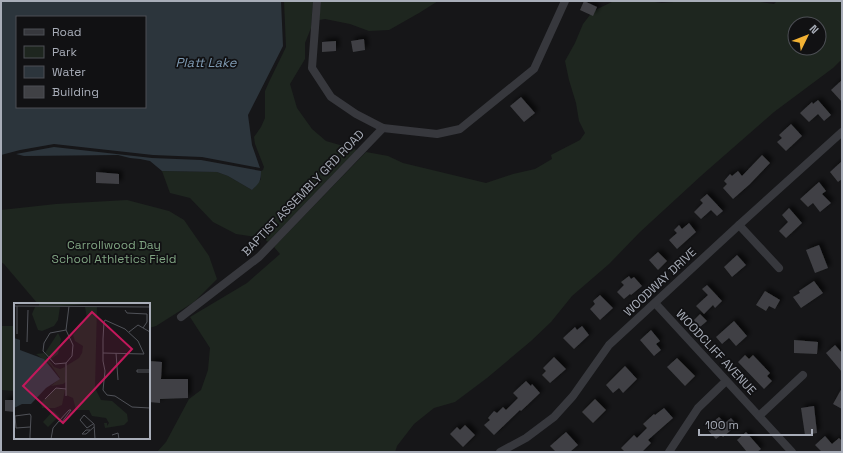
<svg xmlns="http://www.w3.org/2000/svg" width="843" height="453" font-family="'Space Grotesk',sans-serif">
  <defs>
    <filter id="shadow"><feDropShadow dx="3.5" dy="-3.5" stdDeviation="2" flood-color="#0009"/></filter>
  </defs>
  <rect width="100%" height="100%" fill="#161618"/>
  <g fill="#1e261f" fill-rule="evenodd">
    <path d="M284 1H313L311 28 305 43V59L290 84 297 108 312 129 326 141 357 150 268 242 263 238 236 234 213 222 190 198 170 193 162 171 217 172 228 176 252 190 261 179V171L263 170 264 167 255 144 254 137 261 127 265 118V91L269 82 286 47Z"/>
    <path d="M321 1H438L419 13 389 30 369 31 350 24 325 19 319 20Z"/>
    <path d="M623 1H648L662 3 685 1H754L774 4 777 1H842V59L833 68 774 112 702 175 640 232 609 264 572 296 551 322 531 341 487 378 455 402 434 408 414 424 397 446 395 452H157L166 442 189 399 201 390 208 370 210 348 190 317 247 283 280 254 274 247 366 152 388 156 403 163 486 183 513 174 535 169 552 159 551 155 580 140 585 133 579 121 576 103 569 80 565 61 575 43 583 24 593 11 612 2ZM795 24H819V48H795Z"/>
    <path d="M127 200 169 211 184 220 209 256 217 279 194 302 156 326 149 328V304H38L4 264 1 262V210L56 204Z"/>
    <path d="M1 326H15V391L1 390Z"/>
  </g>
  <g fill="#2c353c" fill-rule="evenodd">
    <path d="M1 1H281L283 46 248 115 252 145 260 168 202 157 153 155 54 144 20 150 1 155ZM17 17H145V107H17Z"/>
    <path d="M54 147 152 158 201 160 261 171C261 182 259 183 252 190L228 176 217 172 162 171 150 161 140 159 130 158 118 155 24 156 16 154Z"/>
  </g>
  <g fill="#404145" filter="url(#shadow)">
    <path d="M584 1 597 7 593 16 580 10Z"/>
    <path d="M364 39 365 50 353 52 351 41Z"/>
    <path d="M336 41V51L322 52V42Z"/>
    <path d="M842 80V102L831 90Z"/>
    <path d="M521 97 535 113 524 122 510 106Z"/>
    <path d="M818 100 831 115 824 121 818 114 809 122 800 113 812 102 813 104Z"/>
    <path d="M791 124 802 136 786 151 777 142 782 138 779 135Z"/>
    <path d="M762 155 770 163 750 184 733 199 723 188 727 184 724 181 730 174 732 176 738 171 742 176Z"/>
    <path d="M842 161V179L838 182 830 172Z"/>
    <path d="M96 172 119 174V184L96 183Z"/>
    <path d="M819 182 826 191 822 194 831 203 820 212 813 203 808 207 800 199Z"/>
    <path d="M707 194 723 211 717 216 711 210 701 219 694 212 703 203 700 200Z"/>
    <path d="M789 208 802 223 786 238 779 231 788 222 782 215Z"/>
    <path d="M689 223 696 232 677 249 669 240 677 233 674 230 679 225 682 229Z"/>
    <path d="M819 245 828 268 815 273 806 250Z"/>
    <path d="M658 252 667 261 658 270 649 260Z"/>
    <path d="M737 255 746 265 732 277 724 267Z"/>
    <path d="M629 276 631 279 634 277 642 286 631 295 630 294 624 299 617 292 624 285 621 282Z"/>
    <path d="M814 281 823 293 801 308 793 297 800 293 799 291Z"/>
    <path d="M707 285 722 301 715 308 713 305 704 314 696 306 708 295 702 289Z"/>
    <path d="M765 291 780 300 775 309 769 306 766 311 756 305Z"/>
    <path d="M600 295 613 308 600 320 590 309 595 304 593 301Z"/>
    <path d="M700 314 707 321 700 327 694 320Z"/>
    <path d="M734 321 747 336 736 346 729 338 722 344 716 337Z"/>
    <path d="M582 326 589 335 574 349 563 338 575 327 577 330Z"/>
    <path d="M651 330 660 341 656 344 661 350 654 356 640 340Z"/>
    <path d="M794 340 818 342 817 354 794 353Z"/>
    <path d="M835 345 842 353V372L826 353Z"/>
    <path d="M745 355 749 359 753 355 770 373 767 376 772 381 764 389 738 362Z"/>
    <path d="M554 357 566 369 550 383 542 375 546 371 543 368Z"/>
    <path d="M677 358 695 376 685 386 667 367Z"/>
    <path d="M149 361 162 362 161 379H188V398L160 399V403L149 402Z"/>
    <path d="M625 366 637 379 623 393 619 388 613 393 606 385Z"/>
    <path d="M526 381 531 386 532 384 540 393 521 411 520 410 494 435 484 425 490 420 488 418 494 411 497 413 503 407 506 410 518 398 513 393Z"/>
    <path d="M842 388V409L833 404Z"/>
    <path d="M595 399 606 410 593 423 582 412Z"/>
    <path d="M5 400H15V412L5 411Z"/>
    <path d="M814 406 817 433 805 435 801 408Z"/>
    <path d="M664 408 673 418 648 440 651 443 642 452H625L621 448 634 435 637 438 647 428 643 424 654 414 655 415Z"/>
    <path d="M719 417 725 423 731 418 737 425 723 437 721 435 716 439 706 428Z"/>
    <path d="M465 425 475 435 463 447 450 434 457 427 460 430Z"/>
    <path d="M566 432 578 445 570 452H556L550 446Z"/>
    <path d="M746 432 761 449 757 452H747L737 440Z"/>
    <path d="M825 436 832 444 839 438 842 441V452H822L815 445Z"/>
  </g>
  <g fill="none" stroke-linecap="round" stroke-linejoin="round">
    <g stroke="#37383d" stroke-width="8">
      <path d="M317 1 312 68 331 97 356 114 383 128 437 134 460 129 534 69 565 1"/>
      <path d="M739 225 779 268"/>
      <path d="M655 303 792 452"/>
      <path d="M181 317 259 257 383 128"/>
      <path d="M759 416 803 375"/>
      <path d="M500 452 526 438 554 417 573 396 609 345 739 225 842 132"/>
      <path d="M669 452 698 408 726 381"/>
    </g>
  </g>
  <g text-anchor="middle" stroke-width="3.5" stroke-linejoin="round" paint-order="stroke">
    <g font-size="12" fill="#a8adb8" stroke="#111113">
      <text transform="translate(303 193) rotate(-46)" y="4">BAPTIST ASSEMBLY GRD ROAD</text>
      <text transform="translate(660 282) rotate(-43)" y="4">WOODWAY DRIVE</text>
      <text transform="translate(716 352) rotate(47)" y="4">WOODCLIFF AVENUE</text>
    </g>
    <g font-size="12" fill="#7fa381" stroke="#111113">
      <text x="114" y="249">Carrollwood Day<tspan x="114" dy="14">School Athletics Field</tspan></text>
    </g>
    <g font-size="13" font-style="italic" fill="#7f9bb3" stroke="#111113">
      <text x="206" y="67">Platt Lake</text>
    </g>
  </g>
  <g transform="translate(14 303)">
    <rect width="136" height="136" fill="#161618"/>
    <path d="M25 0H91L46 3H25ZM21 4H46L44 17 40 23 28 28 24 27 18 11ZM71 4H83L81 85 87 97 98 98 113 111 114 118 110 122 91 125 90 120H93V123L95 120 92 115 78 113 75 107H62L59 95 52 92V63L65 55 68 50 69 43 61 38 59 32 73 15ZM44 30 47 36 44 51 37 56 31 50ZM30 50 40 64 46 66 51 64 52 79 49 81 37 83 46 75 37 62 22 51ZM41 85 51 87 48 102 41 105H28L27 100ZM39 108 45 113 34 124 29 119Z" fill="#1e261f"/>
    <path d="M0 35 6 37V47L30 56 46 76 32 85 17 101H8L0 105Z" fill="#2c353c"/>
    <path fill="none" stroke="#505258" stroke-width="1" d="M0 3 136 4M3 3V31M111 7 113 10 133 11V19L129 25M52 27 59 42 58 53 52 60 41 61 29 48 30 40 36 30ZM52 27 55 3M115 29 124 22 136 29M13 39 14 7M89 50 130 51 124 38 111 26 91 17 90 19 89 36V58L91 68 89 87 93 92 101 93 118 104 136 105M102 50 104 77M52 60V93M136 67H123V69H136M31 96 42 85 52 86M79 121 73 125 66 117 70 112 80 121 81 136M76 127H72L68 131H72L80 124M98 132 104 130 105 136M16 136V133L17 113 16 111 1 113 2 125 16 124M37 136 39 125 45 118 55 107H57L48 119 45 118"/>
    <path fill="#c2185b" fill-opacity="0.15" stroke="#c2185b" stroke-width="2" d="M78 9 118 46 49 120 9 83Z"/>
    <rect width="136" height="136" fill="none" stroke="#a8adb8" stroke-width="2"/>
  </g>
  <rect width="843" height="453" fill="none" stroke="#a8adb8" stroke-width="4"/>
  <rect x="16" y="16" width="130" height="92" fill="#111113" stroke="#4d4f55"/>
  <rect x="24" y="29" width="20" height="6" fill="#37383d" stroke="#4d4f55"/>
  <text x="52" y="36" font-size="12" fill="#a8adb8">Road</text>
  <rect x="24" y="46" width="20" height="12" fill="#1e261f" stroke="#4d4f55"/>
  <text x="52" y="56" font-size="12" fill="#a8adb8">Park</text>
  <rect x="24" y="66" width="20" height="12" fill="#2c353c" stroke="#4d4f55"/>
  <text x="52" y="76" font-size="12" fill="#a8adb8">Water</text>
  <rect x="24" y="86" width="20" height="12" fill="#404145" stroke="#4d4f55"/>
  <text x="52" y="96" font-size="12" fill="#a8adb8">Building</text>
  <g transform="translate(807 36) rotate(47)"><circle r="19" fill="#111113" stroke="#4d4f55"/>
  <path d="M0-3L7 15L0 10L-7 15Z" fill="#f2b134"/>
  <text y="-6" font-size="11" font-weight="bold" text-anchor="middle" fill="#a8adb8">N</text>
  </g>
  <path d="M699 429v6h113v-6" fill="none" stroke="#a8adb8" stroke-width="2"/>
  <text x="705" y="429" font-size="12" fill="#a8adb8" stroke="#111113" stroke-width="3" paint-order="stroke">100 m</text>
</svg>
